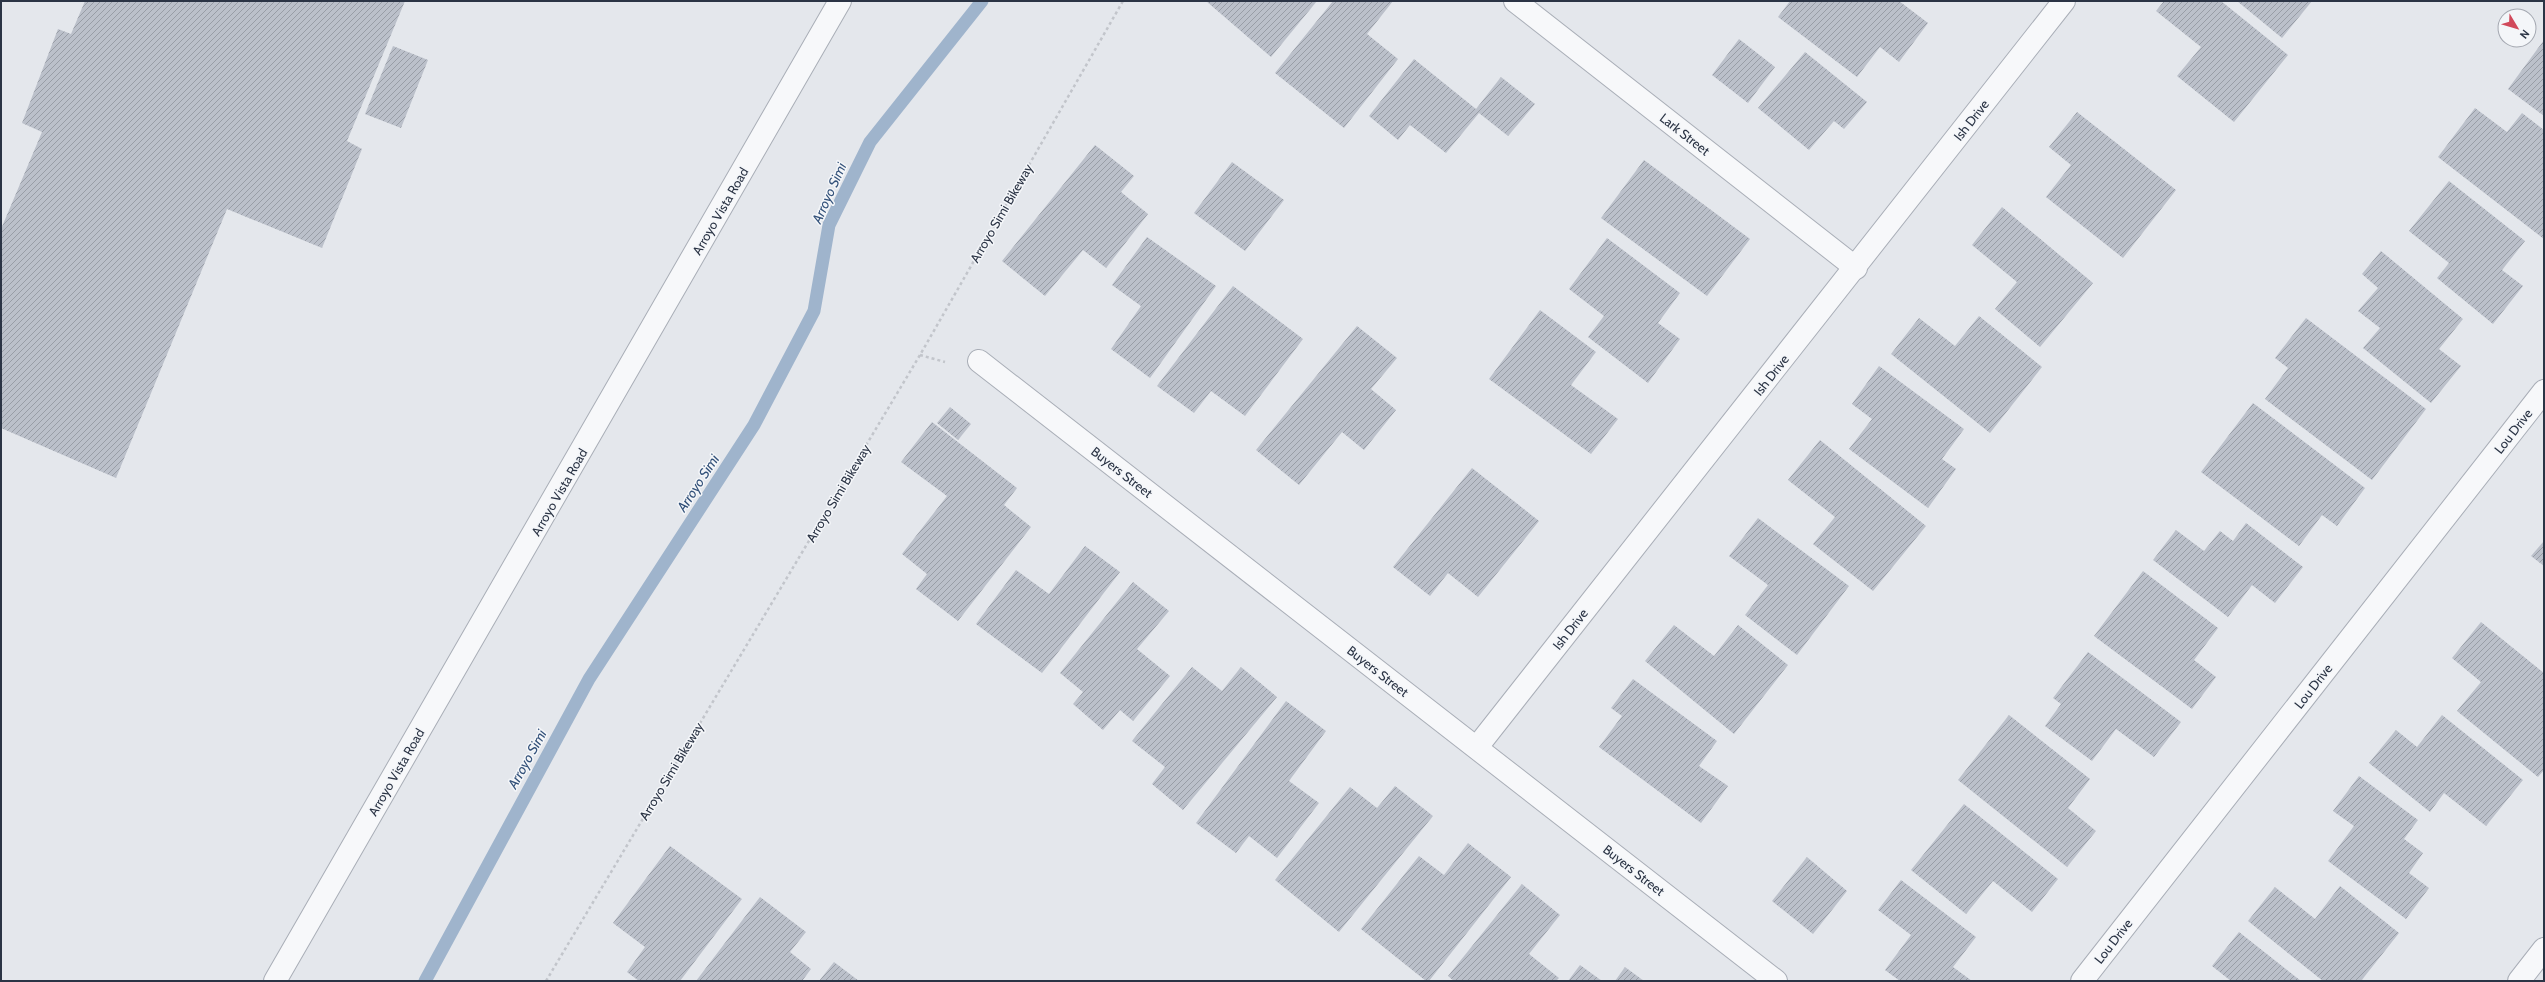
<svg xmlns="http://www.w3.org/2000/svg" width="2545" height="982" font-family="Cabin,sans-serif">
  <defs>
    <pattern id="building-hatch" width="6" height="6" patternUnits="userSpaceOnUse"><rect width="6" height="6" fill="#bbc0ca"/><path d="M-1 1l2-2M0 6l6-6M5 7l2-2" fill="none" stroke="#989da6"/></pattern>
  </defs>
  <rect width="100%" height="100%" fill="#e4e7ec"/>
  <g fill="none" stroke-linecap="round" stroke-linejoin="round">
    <path stroke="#9fb4cc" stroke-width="13" d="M425 981 589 679 754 425 814 311 829 225 870 142 982 1"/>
  </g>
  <g fill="url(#building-hatch)">
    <path d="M85 1H405L347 141 362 149 322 248 227 209 116 478 1 428V229L42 132 22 123 58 29 71 34Z"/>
    <path d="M1206 1H1317L1271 57Z"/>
    <path d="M1333 1H1393L1367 34 1398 59 1344 128 1275 73Z"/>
    <path d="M1790 1H1899L1928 23 1899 62 1880 47 1857 77 1778 17Z"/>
    <path d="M2164 1H2221L2288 55 2234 122 2177 76 2201 47 2156 11Z"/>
    <path d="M2237 1H2312L2282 38Z"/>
    <path d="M1739 39 1775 67 1748 103 1712 75Z"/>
    <path d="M2544 40V116L2508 89Z"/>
    <path d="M393 46 428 60 401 128 365 114Z"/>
    <path d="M1805 52 1867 102 1844 129 1834 121 1809 150 1758 108Z"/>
    <path d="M1414 59 1476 109 1501 77 1535 104 1508 136 1479 113 1446 153 1410 125 1398 140 1369 116Z"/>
    <path d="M2475 108 2507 132 2522 113 2544 130V239L2438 157Z"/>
    <path d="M2077 112 2176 190 2123 258 2046 197 2071 165 2049 147Z"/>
    <path d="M1095 145 1134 176 1121 192 1148 214 1106 268 1083 250 1045 296 1002 261Z"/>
    <path d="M1644 160 1750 239 1707 296 1601 218Z"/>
    <path d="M1232 162 1284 200 1245 251 1194 213Z"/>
    <path d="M2449 181 2525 241 2502 270 2523 286 2493 324 2437 278 2449 263 2409 231Z"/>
    <path d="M2002 207 2093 283 2040 347 1995 309 2017 282 1972 245Z"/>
    <path d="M1147 237 1216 286 1150 378 1111 349 1141 306 1112 285Z"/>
    <path d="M1607 238 1680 293 1658 323 1680 339 1648 383 1588 337 1604 316 1569 289Z"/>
    <path d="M2381 251 2463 319 2439 349 2461 366 2431 403 2363 348 2380 328 2358 311 2378 288 2362 274Z"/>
    <path d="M1233 286 1303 339 1245 416 1211 391 1194 413 1157 386Z"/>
    <path d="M1540 310 1596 352 1571 385 1618 419 1591 454 1489 379Z"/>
    <path d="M1979 316 2042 367 1990 433 1891 354 1919 318 1955 346Z"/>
    <path d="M2306 318 2426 409 2372 480 2265 399 2288 368 2275 358Z"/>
    <path d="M1357 326 1397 358 1371 389 1396 410 1364 450 1342 432 1299 485 1256 450Z"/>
    <path d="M1879 366 1964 429 1942 459 1956 469 1928 508 1849 449 1872 419 1852 404Z"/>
    <path d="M2253 403 2365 488 2337 526 2322 515 2299 546 2201 472Z"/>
    <path d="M950 407 971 424 958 440 937 423Z"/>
    <path d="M932 422 1017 488 1004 505 1031 527 958 621 916 589 927 574 902 554 947 496 901 462Z"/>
    <path d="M1820 440 1926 526 1873 591 1813 544 1835 517 1788 480Z"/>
    <path d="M1472 468 1539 521 1478 597 1448 573 1430 596 1393 567Z"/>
    <path d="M1758 518 1849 586 1797 655 1745 615 1768 585 1729 556Z"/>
    <path d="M2246 523 2303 567 2275 603 2252 585 2228 617 2153 560 2176 530 2204 551 2220 531 2233 541Z"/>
    <path d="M2544 541V566L2531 556Z"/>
    <path d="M1085 546 1120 572 1042 673 976 624 1016 570 1049 594Z"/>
    <path d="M2143 571 2218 628 2194 660 2216 677 2192 709 2094 636Z"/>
    <path d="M1133 582 1169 611 1137 649 1170 676 1133 721 1120 710 1103 730 1073 704 1083 692 1060 673Z"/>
    <path d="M2481 622 2544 673V770L2538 777 2457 711 2481 682 2452 658Z"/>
    <path d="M1674 625 1714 656 1738 625 1788 665 1734 734 1645 661Z"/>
    <path d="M2088 652 2181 722 2154 757 2116 729 2092 761 2045 726 2061 704 2053 698Z"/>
    <path d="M1192 667 1222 691 1241 667 1277 697 1183 810 1152 784 1165 767 1132 741Z"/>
    <path d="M1633 679 1717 741 1699 766 1728 786 1701 823 1599 747 1622 716 1611 708Z"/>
    <path d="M1286 701 1326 731 1289 781 1319 803 1277 858 1249 836 1236 853 1196 823Z"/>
    <path d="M2009 715 2090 779 2068 808 2096 831 2067 867 1958 780Z"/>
    <path d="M2442 715 2523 780 2486 826 2444 793 2430 812 2369 763 2396 730 2417 747Z"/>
    <path d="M2359 776 2418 820 2404 839 2423 853 2409 873 2429 888 2406 919 2328 861 2354 826 2333 811Z"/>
    <path d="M1395 786 1433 816 1339 932 1275 880 1350 787 1377 808Z"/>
    <path d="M1964 804 2058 879 2032 912 1993 881 1966 914 1911 870Z"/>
    <path d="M1468 843 1511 877 1429 981H1426L1361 929 1419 856 1444 875Z"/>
    <path d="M670 846 742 899 680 981H639L627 972 645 947 613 923Z"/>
    <path d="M1807 857 1847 891 1813 934 1772 901Z"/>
    <path d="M1901 880 1976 937 1953 967 1972 981H1900L1885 970 1911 935 1878 910Z"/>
    <path d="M1522 884 1560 915 1529 954 1559 978 1556 981H1454L1448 976Z"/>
    <path d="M2340 886 2399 933 2361 981H2323L2248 921 2275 887 2315 919Z"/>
    <path d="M760 897 806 932 790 952 811 969 802 981H696Z"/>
    <path d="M2239 932 2301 981H2231L2212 966Z"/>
    <path d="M834 962 859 981H819Z"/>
    <path d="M1580 965 1602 981H1568Z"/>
    <path d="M1625 967 1644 981H1615Z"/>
  </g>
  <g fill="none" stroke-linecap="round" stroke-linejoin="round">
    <defs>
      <g id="lane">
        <path d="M275 981 840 1"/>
        <path d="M2519 981 2544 949"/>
      </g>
      <g id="street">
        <path d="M1515 1 1856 268"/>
        <path d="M979 361 1776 981"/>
        <path d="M1477 747 2064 1"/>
        <path d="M2082 981 2544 391"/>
      </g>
    </defs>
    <use href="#lane" stroke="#a9aeb7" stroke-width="24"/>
    <use href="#street" stroke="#a9aeb7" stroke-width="24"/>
    <g stroke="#c2c5cb" stroke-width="2.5" stroke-dasharray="3 3" stroke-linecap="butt">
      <path d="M920 355 945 362"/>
      <path d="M546 981 920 355 1123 1"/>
    </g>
    <use href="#lane" stroke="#f7f8fa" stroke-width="22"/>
    <use href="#street" stroke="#f7f8fa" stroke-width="22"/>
  </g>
  <g text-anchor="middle" stroke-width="3" stroke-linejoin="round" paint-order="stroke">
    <g font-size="13" fill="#2b3445" stroke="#f4f6f9">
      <text transform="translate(1971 120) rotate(-52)" y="5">Ish Drive</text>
      <text transform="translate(1685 134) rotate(38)" y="5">Lark Street</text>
      <text transform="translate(720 211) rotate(-60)" y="5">Arroyo Vista Road</text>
      <text transform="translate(1001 213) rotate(-60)" y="5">Arroyo Simi Bikeway</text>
      <text transform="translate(1771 375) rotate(-52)" y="5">Ish Drive</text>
      <text transform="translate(2513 431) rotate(-52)" y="5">Lou Drive</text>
      <text transform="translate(1122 472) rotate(38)" y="5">Buyers Street</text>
      <text transform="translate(559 492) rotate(-60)" y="5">Arroyo Vista Road</text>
      <text transform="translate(838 493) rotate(-59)" y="5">Arroyo Simi Bikeway</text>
      <text transform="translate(1570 629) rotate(-52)" y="5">Ish Drive</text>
      <text transform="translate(1378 671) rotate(38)" y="5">Buyers Street</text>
      <text transform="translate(2313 686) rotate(-52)" y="5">Lou Drive</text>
      <text transform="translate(671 771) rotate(-59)" y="5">Arroyo Simi Bikeway</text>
      <text transform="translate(396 772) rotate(-60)" y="5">Arroyo Vista Road</text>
      <text transform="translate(1634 870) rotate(38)" y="5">Buyers Street</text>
      <text transform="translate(2113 941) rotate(-52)" y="5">Lou Drive</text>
    </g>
    <g font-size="14" font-style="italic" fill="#34527a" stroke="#f4f6f9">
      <text transform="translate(829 193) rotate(-66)" y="5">Arroyo Simi</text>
      <text transform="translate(698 483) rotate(-57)" y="5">Arroyo Simi</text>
      <text transform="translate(527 759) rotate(-61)" y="5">Arroyo Simi</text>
    </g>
  </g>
  <rect width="2545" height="982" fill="none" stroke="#2b3445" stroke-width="4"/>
  <g transform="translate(2517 28) rotate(128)"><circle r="19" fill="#f4f6f9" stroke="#a4a8b1"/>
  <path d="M0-3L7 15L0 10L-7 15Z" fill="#d1495b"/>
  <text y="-6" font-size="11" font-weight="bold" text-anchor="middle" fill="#2b3445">N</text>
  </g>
</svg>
